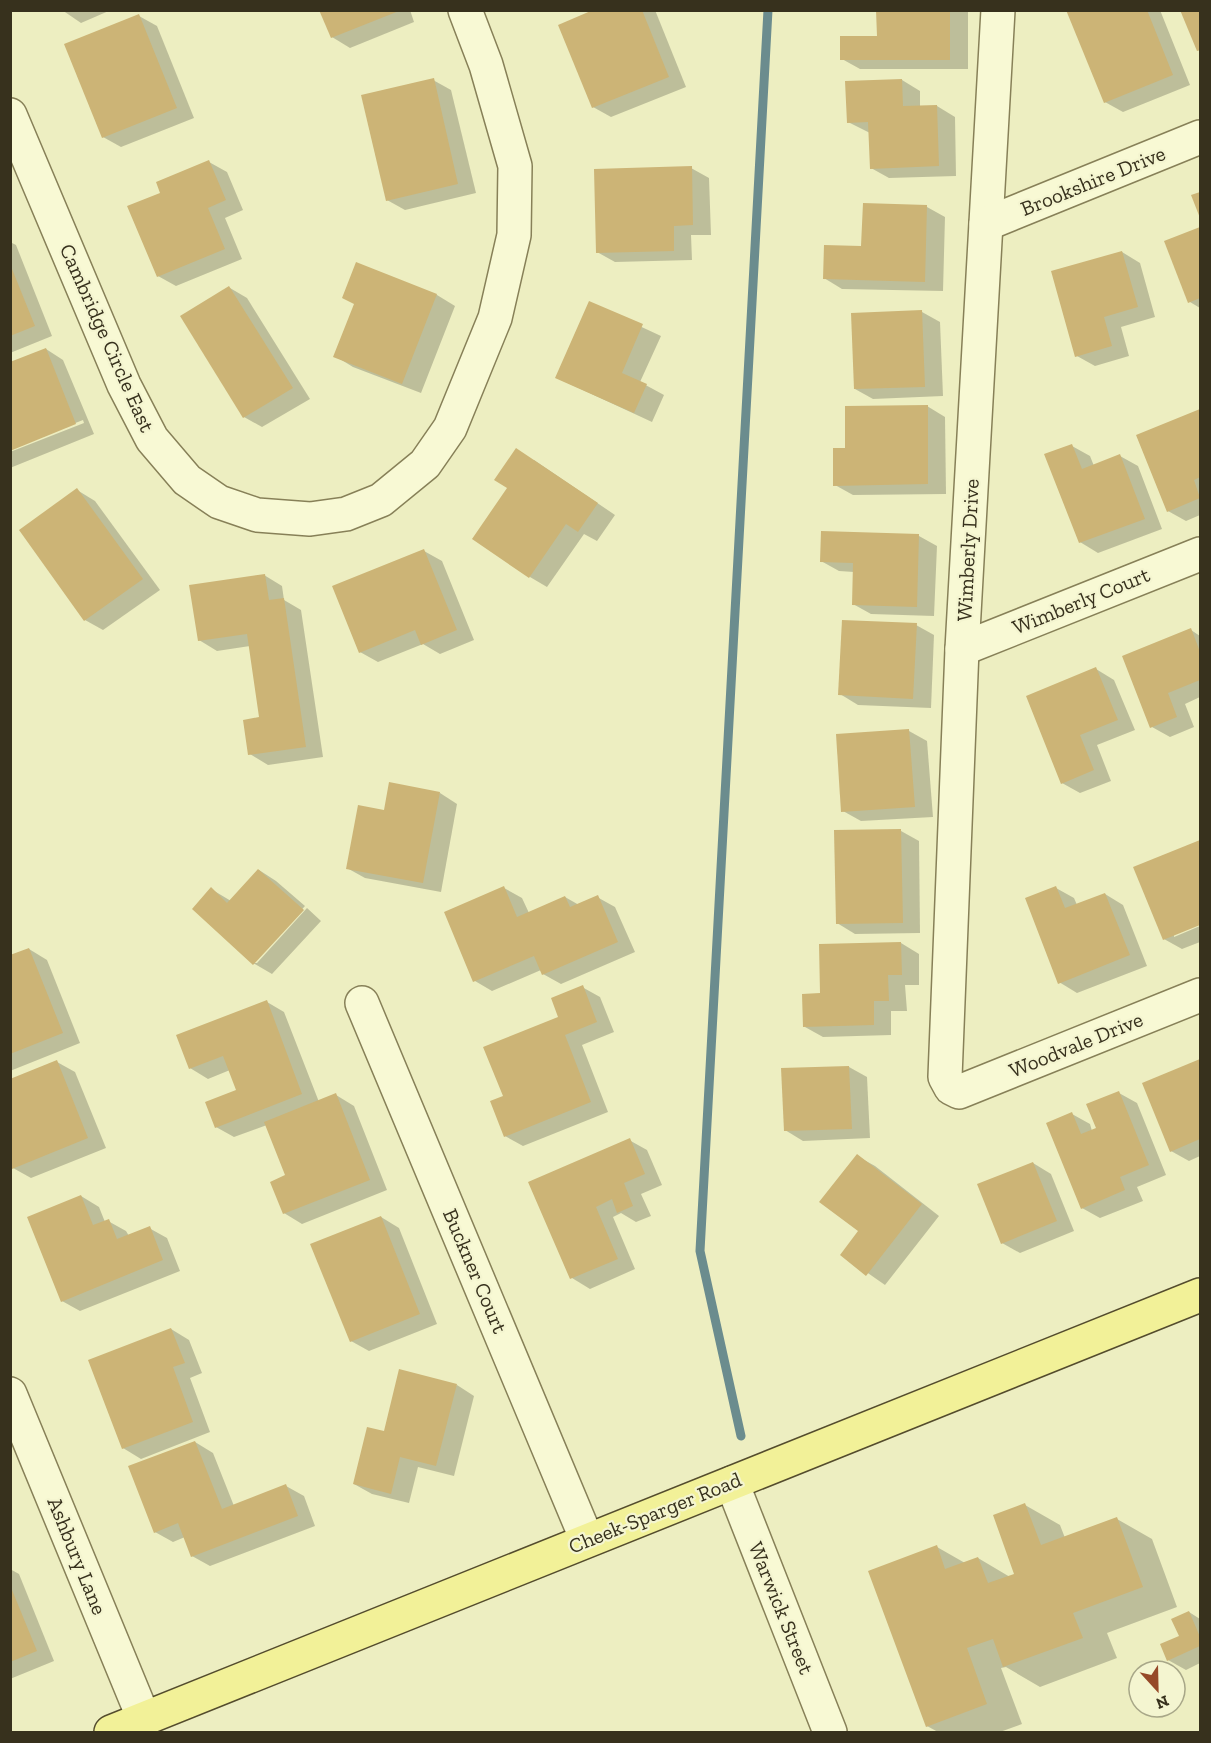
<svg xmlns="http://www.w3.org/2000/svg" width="1211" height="1743" font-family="'Zilla Slab',serif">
  <rect width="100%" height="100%" fill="#edeec1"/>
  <g fill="#0003">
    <path d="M62 10H111L81 23Z"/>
    <path d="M321 10H410L414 22 350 48 332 37Z"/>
    <path d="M597 10H655L686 87 611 117 593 107Z"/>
    <path d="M878 10H968V69H860L842 59 878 37Z"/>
    <path d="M1068 10H1160L1190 85 1123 112 1105 102Z"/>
    <path d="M1182 10H1200V51L1198 50Z"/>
    <path d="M139 16 157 26 194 118 121 147 103 137Z"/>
    <path d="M433 80 451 90 476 193 405 210 387 200Z"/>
    <path d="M902 80 920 91V107L937 106 955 117 956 176 889 178 871 168 870 133 848 122Z"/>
    <path d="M209 162 227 172 243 210 225 218 242 259 176 286 158 276 162 194Z"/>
    <path d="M691 168 709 178 711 235H691L692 260 615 262 597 252Z"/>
    <path d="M864 205 927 207 945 217 943 291 842 289 824 278 862 247Z"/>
    <path d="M1200 229V308L1190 302 1166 242Z"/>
    <path d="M10 242 16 245 52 336 10 353Z"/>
    <path d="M1122 252 1140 263 1155 317 1121 327 1129 356 1095 366 1077 356Z"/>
    <path d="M357 264 437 295 455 306 421 393 353 367 335 356 355 304Z"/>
    <path d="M230 288 247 298 310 399 262 427 244 417Z"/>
    <path d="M590 303 661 336 640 382 664 395 652 422 557 378Z"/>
    <path d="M922 312 940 322 943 396 873 399 855 389Z"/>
    <path d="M46 349 63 360 94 434 10 468V452L84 423 83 420 10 449Z"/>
    <path d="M927 406 945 417 946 494 853 495 835 485 846 449Z"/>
    <path d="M1200 411V515L1186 521 1168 511 1137 436Z"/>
    <path d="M1072 446 1090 456 1094 466 1120 456 1138 466 1162 529 1098 553 1080 542Z"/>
    <path d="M534 460 615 515 597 541 584 534 547 587 530 577Z"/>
    <path d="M77 490 95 501 160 590 103 630 85 620Z"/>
    <path d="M919 536 937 546 934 616 871 614 853 604 854 572 839 571 821 561Z"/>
    <path d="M424 551 442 561 474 640 440 654 423 644 378 662 360 652Z"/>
    <path d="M264 575 282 586 284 600 301 610 323 757 268 765 250 754 261 718 250 646 217 651 199 640Z"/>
    <path d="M916 625 934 635 931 708 858 705 840 694Z"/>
    <path d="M1191 630 1200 636V697L1185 704 1194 727 1170 737 1152 727Z"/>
    <path d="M1096 669 1114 680 1135 730 1097 745 1111 781 1080 793 1062 783Z"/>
    <path d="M909 731 927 741 933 817 861 821 843 811Z"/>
    <path d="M440 793 457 804 441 892 365 878 347 868 386 811Z"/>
    <path d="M901 831 919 841 920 933 855 934 837 923Z"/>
    <path d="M1200 841V923L1174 934V937L1200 926V942L1182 949 1164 939 1135 868Z"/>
    <path d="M259 870 276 881 305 906 253 963 211 889 231 901Z"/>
    <path d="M504 888 522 898 529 913 565 897 579 905 597 897 615 907 635 952 561 984 543 974 541 970 492 991 475 981Z"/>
    <path d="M1056 888 1074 898 1077 905 1105 894 1123 905 1147 966 1077 993 1059 982Z"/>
    <path d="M307 908 321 921 272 974 253 963H257Z"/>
    <path d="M901 943 919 954V985H905L907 1011H891V1035L823 1037 805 1027 822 995Z"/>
    <path d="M29 949 47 960 80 1043 10 1071V957Z"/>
    <path d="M582 987 600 997 614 1032 582 1045 608 1112 523 1146 505 1136V1097Z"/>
    <path d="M267 1002 284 1012 319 1102 336 1095 354 1106 387 1190 302 1224 284 1213 287 1176 267 1125 234 1137 216 1127 238 1091 230 1070 208 1079 190 1068Z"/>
    <path d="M1200 1061V1156L1189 1161 1171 1151 1144 1084Z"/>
    <path d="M57 1062 75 1072 106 1148 31 1178 13 1168 10 1162V1080Z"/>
    <path d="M849 1067 867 1077 870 1138 803 1141 785 1130Z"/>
    <path d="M1119 1093 1137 1103 1166 1175 1137 1187 1143 1201 1100 1218 1082 1208 1072 1114 1090 1124 1092 1131 1098 1129Z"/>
    <path d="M629 1140 647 1150 662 1185 641 1194 651 1216 636 1222 621 1213 613 1217 635 1269 590 1289 572 1278 530 1182Z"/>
    <path d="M857 1156 875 1166 939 1216 885 1285 842 1255 860 1231Z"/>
    <path d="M1033 1163 1051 1174 1074 1231 1020 1253 1002 1243Z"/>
    <path d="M81 1196 99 1207 105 1222 108 1221 126 1231 129 1236 149 1228 167 1238 180 1271 80 1311 62 1301Z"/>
    <path d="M381 1217 399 1228 437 1324 369 1351 351 1341Z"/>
    <path d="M171 1329 189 1340 202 1373 190 1378 210 1432 141 1459 123 1448Z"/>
    <path d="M457 1385 474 1396 454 1476 418 1467 409 1503 372 1494 354 1484 385 1433Z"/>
    <path d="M195 1442 213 1453 234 1506 286 1486 304 1496 315 1526 210 1566 192 1556 185 1537 173 1542 155 1532Z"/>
    <path d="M1025 1505 1060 1525 1065 1538 1117 1519 1152 1539 1177 1607 1107 1633 1117 1658 1040 1687 1006 1667 1001 1668 1022 1724 1000 1732H938L927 1726 937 1547 965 1563 978 1558 1010 1577 1016 1575Z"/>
    <path d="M10 1569 19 1574 54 1661 10 1679Z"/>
    <path d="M1189 1612 1200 1619V1663L1186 1670 1168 1660 1181 1636Z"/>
  </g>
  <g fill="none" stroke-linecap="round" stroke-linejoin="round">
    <path stroke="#6b8c8e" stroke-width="9" d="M741 1436 700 1251 768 10"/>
  </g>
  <g fill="#ccb476">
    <path d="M319 10H399V11L331 38Z"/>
    <path d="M593 10H642L669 77 592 108 558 25Z"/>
    <path d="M876 10H950V60H840V36H877Z"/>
    <path d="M1066 10H1147L1173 75 1104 103Z"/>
    <path d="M1180 10H1200V50L1197 51Z"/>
    <path d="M139 14 177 108 102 138 64 44Z"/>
    <path d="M434 78 458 184 386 201 361 95Z"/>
    <path d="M902 79 903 106 937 105 939 166 870 169 868 122 847 123 845 81Z"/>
    <path d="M209 160 226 200 208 208 225 249 157 277 127 206 160 193 156 182Z"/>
    <path d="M692 166 693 225 674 226V251L596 253 594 169Z"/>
    <path d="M1200 192V218L1191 195Z"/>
    <path d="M863 203 927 205 925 282 823 279 824 245 861 246Z"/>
    <path d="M1200 227V298L1188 303 1164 241Z"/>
    <path d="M1122 251 1138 307 1104 317 1112 346 1075 357 1051 271Z"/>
    <path d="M356 262 437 294 402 384 333 357 354 304 342 298Z"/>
    <path d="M10 264 35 326 10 336Z"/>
    <path d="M229 286 293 388 243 418 180 316Z"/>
    <path d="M589 301 643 324 622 373 647 384 634 413 555 378Z"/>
    <path d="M922 310 925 387 854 389 851 313Z"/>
    <path d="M46 348 76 424 10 451V362Z"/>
    <path d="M928 405V484L833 486V448H845V406Z"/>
    <path d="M1200 409V477L1194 480 1200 498 1167 512 1136 435Z"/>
    <path d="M1072 444 1082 469 1120 454 1145 519 1079 543 1044 454Z"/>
    <path d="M516 448 598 503 578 532 566 524 529 578 472 539 507 488 494 480Z"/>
    <path d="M77 488 143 579 84 621 19 530Z"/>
    <path d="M821 531 919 534 917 607 852 605 853 563 820 562Z"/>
    <path d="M424 549 457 630 421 645 415 630 359 653 332 586Z"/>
    <path d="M265 574 269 600 284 598 306 747 248 755 243 720 259 717 247 634 198 641 189 585Z"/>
    <path d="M842 620 917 623 913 699 838 695Z"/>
    <path d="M1191 628 1200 652V680L1168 693 1177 717 1150 728 1122 656Z"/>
    <path d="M1096 667 1118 720 1080 735 1094 770 1061 784 1026 696Z"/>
    <path d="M909 729 915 807 841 812 836 734Z"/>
    <path d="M389 782 440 792 423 883 346 869 358 805 384 810Z"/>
    <path d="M901 829 903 923 836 924 834 830Z"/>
    <path d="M1200 840V925L1163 940 1133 867Z"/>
    <path d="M258 869 304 910 253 965 192 909 211 887 227 903Z"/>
    <path d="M504 886 517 917 565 896 570 907 598 895 618 942 542 975 534 956 473 982 444 912Z"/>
    <path d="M1056 886 1065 908 1105 893 1130 955 1058 984 1025 898Z"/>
    <path d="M901 942 902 975H888L889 1001H874V1025L803 1027 802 994 820 993 819 944Z"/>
    <path d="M29 948 63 1033 10 1054V955Z"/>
    <path d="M583 985 597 1022 565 1035 591 1102 504 1137 490 1101 503 1096 483 1047 558 1017 551 998Z"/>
    <path d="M267 1000 302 1094 215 1128 205 1102 236 1090 223 1056 189 1069 176 1035Z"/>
    <path d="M1200 1059V1139L1170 1152 1142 1083Z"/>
    <path d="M57 1060 88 1138 12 1169 10 1079Z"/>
    <path d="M849 1066 852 1129 784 1131 781 1068Z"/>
    <path d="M1119 1091 1149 1165 1120 1177 1125 1190 1081 1209 1046 1123 1072 1112 1081 1134 1096 1128 1086 1104Z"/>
    <path d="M336 1093 370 1180 283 1214 270 1182 285 1175 264 1122Z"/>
    <path d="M630 1138 645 1174 624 1183 633 1206 617 1213 612 1199 596 1207 618 1259 570 1279 528 1182Z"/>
    <path d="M857 1154 922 1204 866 1276 840 1255 858 1231 819 1202Z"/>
    <path d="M1033 1162 1057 1221 1001 1244 977 1184Z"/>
    <path d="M81 1195 93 1225 109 1219 117 1239 150 1226 163 1260 61 1302 27 1217Z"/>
    <path d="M381 1216 420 1314 350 1342 310 1244Z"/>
    <path d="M171 1328 185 1363 173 1367 193 1422 122 1449 88 1360Z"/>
    <path d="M399 1369 457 1384 436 1466 400 1457 391 1494 353 1484 367 1427 384 1431Z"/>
    <path d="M195 1441 222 1509 286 1484 298 1516 191 1557 178 1523 154 1533 128 1466Z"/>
    <path d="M1025 1503 1041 1545 1117 1517 1143 1587 1073 1613 1083 1638 1003 1667 993 1639 967 1648 987 1704 926 1727 868 1571 937 1545 945 1569 978 1557 988 1583 1014 1574 993 1515Z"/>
    <path d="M10 1585 37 1651 10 1662Z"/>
    <path d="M1189 1611 1200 1637V1646L1167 1661 1160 1644 1179 1636 1171 1619Z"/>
  </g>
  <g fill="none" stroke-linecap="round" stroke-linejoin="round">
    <defs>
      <g id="minor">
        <path d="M998 10 962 649 945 1077 951 1088 959 1092 1200 995"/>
        <path d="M10 115 124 385 152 439 187 480 219 502 257 515 310 519 346 514 381 500 425 464 450 428 495 318 514 235 515 166 486 65 465 10"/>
        <path d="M986 224 1200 137"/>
        <path d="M962 649 1200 554"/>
        <path d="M362 1003 587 1540"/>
        <path d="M10 1394 144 1719"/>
        <path d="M732 1483 830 1732"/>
      </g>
      <path id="major" d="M111 1732 1200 1295"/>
    </defs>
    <use href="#minor" stroke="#878058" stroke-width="36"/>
    <use href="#major" stroke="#544c2d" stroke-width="36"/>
    <use href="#minor" stroke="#f8f9d4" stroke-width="33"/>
    <use href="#major" stroke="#f2f198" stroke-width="33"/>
  </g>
  <g text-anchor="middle" stroke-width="4.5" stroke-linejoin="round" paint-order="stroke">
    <g font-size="21" fill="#37311d" stroke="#f4f5d0">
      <text transform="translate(1093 181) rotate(-22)" y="7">Brookshire Drive</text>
      <text transform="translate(107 338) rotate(66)" y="7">Cambridge Circle East</text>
      <text transform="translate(968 550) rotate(-87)" y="7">Wimberly Drive</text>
      <text transform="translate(1081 601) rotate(-22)" y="7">Wimberly Court</text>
      <text transform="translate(1076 1045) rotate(-22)" y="7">Woodvale Drive</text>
      <text transform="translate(475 1271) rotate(67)" y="7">Buckner Court</text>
      <text transform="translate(655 1513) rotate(-22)" y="7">Cheek-Sparger Road</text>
      <text transform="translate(77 1556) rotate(68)" y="7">Ashbury Lane</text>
      <text transform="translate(781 1608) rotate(68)" y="7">Warwick Street</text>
    </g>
  </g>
  <rect width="1211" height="1743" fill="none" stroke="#37311d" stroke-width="24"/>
  <g transform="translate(1157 1689) rotate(158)"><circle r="28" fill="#f4f5d0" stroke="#a8a788" stroke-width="1.5"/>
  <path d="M0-4.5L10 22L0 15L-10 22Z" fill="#964928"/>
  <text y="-9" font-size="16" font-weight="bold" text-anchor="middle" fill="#37311d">N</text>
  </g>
</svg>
